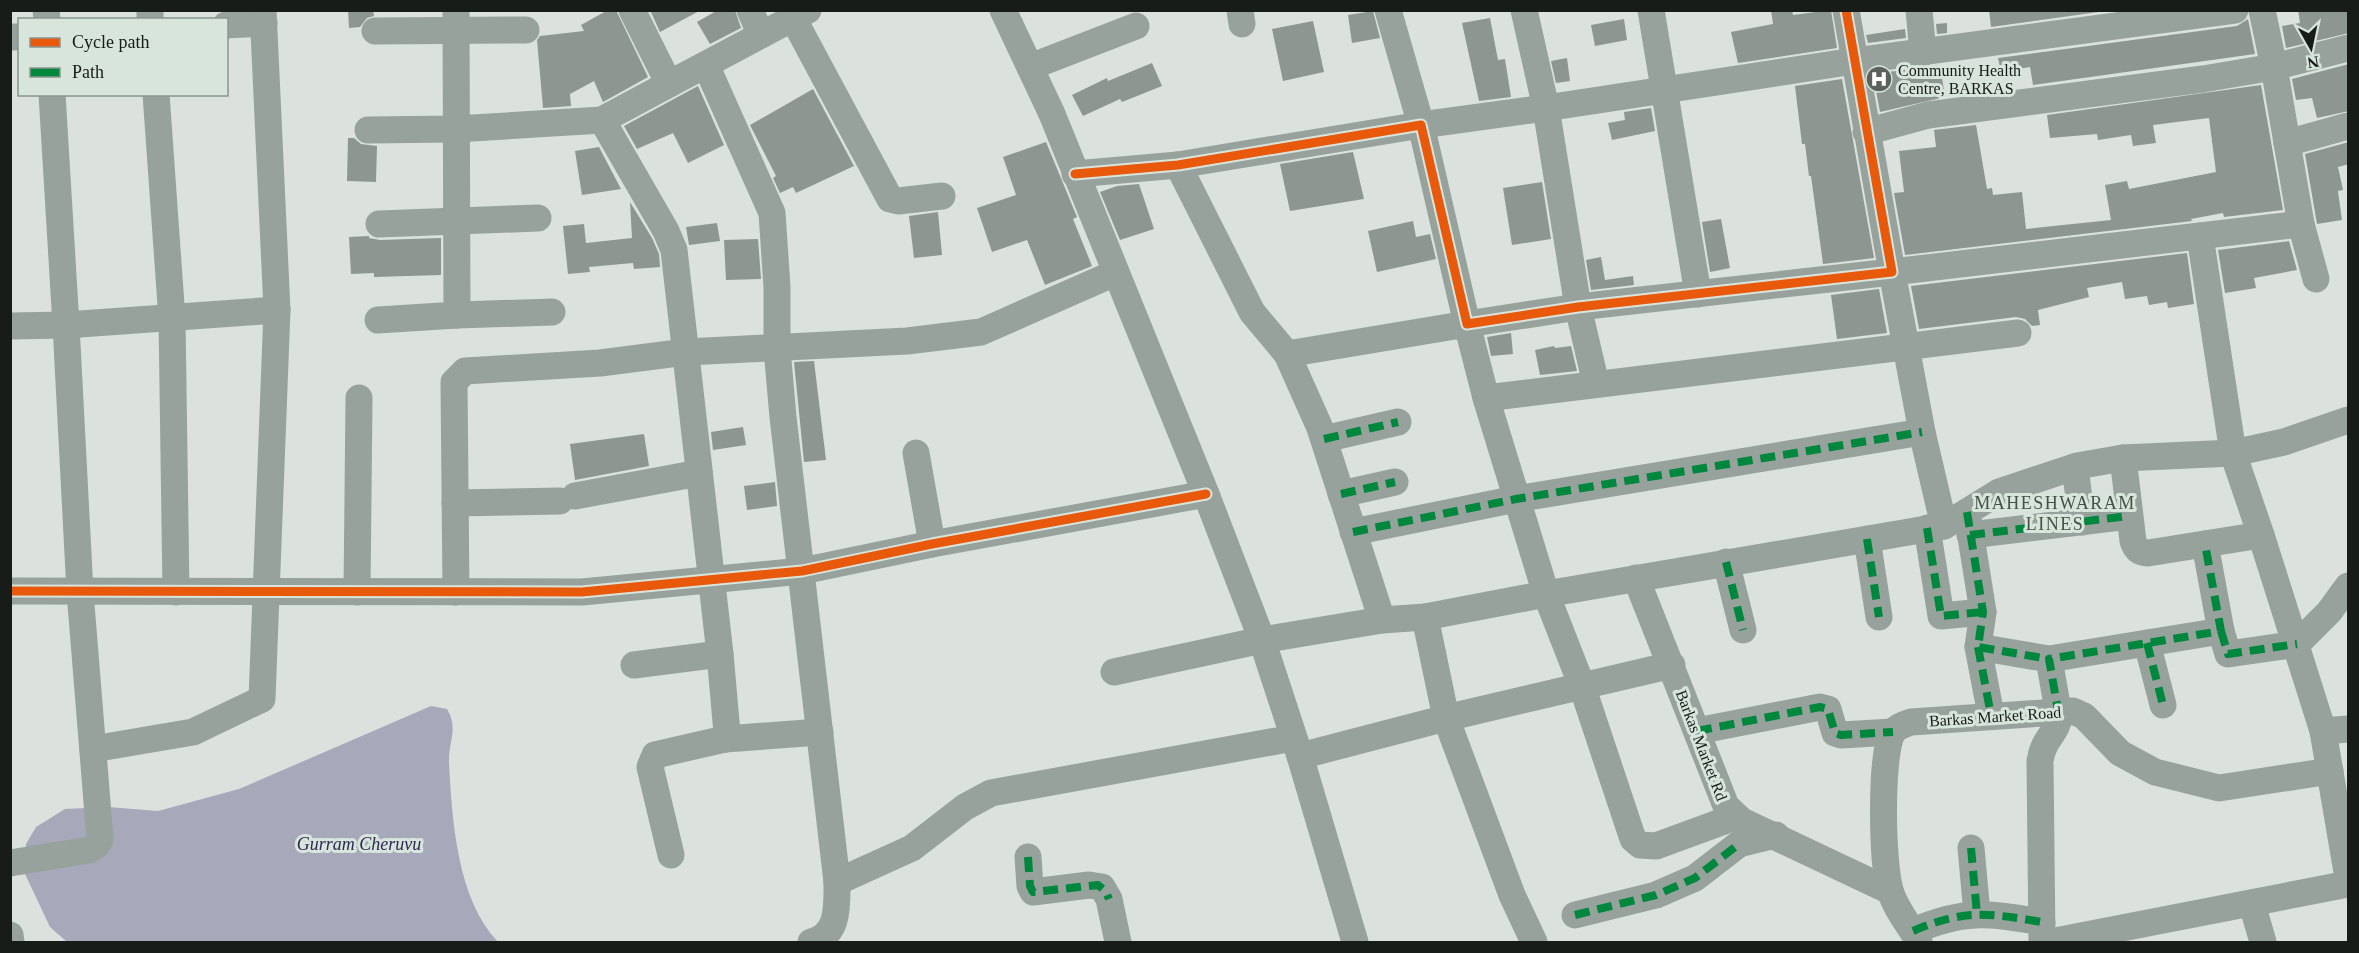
<svg xmlns="http://www.w3.org/2000/svg" width="2359" height="953" font-family="Georgia,serif">
  <rect width="100%" height="100%" fill="#dbe2dd"/>
  <path fill="#a8a8bb" d="M431 706 447 709C459 729 448 742 449 763 452 820 457 899 498 942H67L50 927 25 874 26 844 36 827 65 809 108 807 158 811 239 789Z"/>
  <g fill="#8d9690">
    <path d="M348 10H373L374 16 367 18 360 27 349 28Z"/>
    <path d="M608 10H616L648 77 603 102 594 81 570 94 571 106 543 108 537 40 540 36 584 31 581 25Z"/>
    <path d="M650 10H701L660 32Z"/>
    <path d="M718 10H735L741 28 710 44 697 22Z"/>
    <path d="M1771 10H1792L1793 15 1831 10 1837 48 1738 63 1731 32 1773 24Z"/>
    <path d="M1989 10H2113L1991 27Z"/>
    <path d="M2298 10H2349V33L2286 48 2282 26 2300 23Z"/>
    <path d="M1373 11 1380 38 1352 43 1348 15Z"/>
    <path d="M1490 18 1498 60 1505 59 1511 97 1479 101 1462 23Z"/>
    <path d="M1624 19 1627 40 1595 46 1591 25Z"/>
    <path d="M2248 19 2255 54 2033 85 2030 67 2001 72 1998 58 2237 26Z"/>
    <path d="M1313 21 1324 72 1283 81 1272 29Z"/>
    <path d="M1947 23V33L1937 34 1936 24Z"/>
    <path d="M1905 29 1906 38 1868 43 1866 35Z"/>
    <path d="M1567 58 1570 81 1556 83 1551 61Z"/>
    <path d="M1152 63 1162 86 1122 102 1120 99 1083 116 1072 95 1107 78 1108 81Z"/>
    <path d="M2349 64V111L2317 118 2312 98 2296 100 2292 79Z"/>
    <path d="M1940 65 1945 97 1880 112 1873 74Z"/>
    <path d="M1842 79 1874 258 1823 264 1811 176H1809L1805 144H1802L1795 86Z"/>
    <path d="M2261 85 2283 210 2224 217 2223 213 2191 219 2192 221 1905 255 1894 193 1904 192 1899 151 1936 147 1934 130 1976 125 1987 189 1992 188 1993 195 2022 192 2026 229 2111 220 2105 185 2127 181 2129 189 2216 172 2209 118 2153 125 2156 143 2133 146 2131 135 2098 140 2097 134 2050 138 2047 115Z"/>
    <path d="M698 86 724 145 688 163 673 133 637 149 624 126Z"/>
    <path d="M813 89 854 166 796 193 793 187 780 193 773 178 776 176 750 125Z"/>
    <path d="M1651 108 1655 131 1612 140 1608 123 1625 120 1624 112Z"/>
    <path d="M348 138H354L361 144 377 146 376 182 347 181Z"/>
    <path d="M1046 142 1077 217 1073 219 1092 266 1045 285 1027 240 992 252 977 208 1016 195 1003 157Z"/>
    <path d="M2349 142V164L2338 167 2343 190 2338 191 2342 220 2317 224 2305 154Z"/>
    <path d="M599 147 621 189 582 195 575 151Z"/>
    <path d="M1353 152 1364 199 1290 211 1280 164Z"/>
    <path d="M1542 182 1551 239 1512 245 1503 188Z"/>
    <path d="M1139 184 1154 229 1120 240 1100 192 1117 186Z"/>
    <path d="M630 202 652 238 659 254 660 267 634 269 633 263 589 267 590 272 568 274 563 226 584 224 586 243 632 238Z"/>
    <path d="M938 212 942 255 914 258 909 216Z"/>
    <path d="M1721 219 1730 268 1710 272 1702 222Z"/>
    <path d="M1413 221 1416 237 1430 234 1436 259 1377 272 1368 231Z"/>
    <path d="M717 223 720 241 689 245 686 227Z"/>
    <path d="M369 236V238L380 240 441 238V275L374 277V273L351 274 349 237Z"/>
    <path d="M758 239 761 279 726 280 724 240Z"/>
    <path d="M2289 241 2297 270 2254 278 2256 288 2225 293 2218 250Z"/>
    <path d="M2187 253 2194 304 2168 308 2167 302 2149 305 2147 296 2125 299 2122 282 2087 288 2089 297 2038 310 2040 325 2032 326 2025 319 2016 317 1919 329 1911 286Z"/>
    <path d="M1601 257 1605 280 1633 276 1634 285 1591 290 1586 260Z"/>
    <path d="M1879 289 1887 333 1837 339 1831 295Z"/>
    <path d="M1511 333 1513 354 1491 356 1487 337Z"/>
    <path d="M1554 346 1555 348 1571 346 1577 371 1540 375 1535 350Z"/>
    <path d="M814 361 826 460 804 462 794 362Z"/>
    <path d="M743 427 746 445 713 450 711 432Z"/>
    <path d="M644 434 649 466 575 480 570 444Z"/>
    <path d="M775 482 777 506 747 510 744 486Z"/>
  </g>
  <g fill="none" stroke-linecap="round" stroke-linejoin="round">
    <g stroke="#98a29c" stroke-width="27">
      <path d="M46 10 47 20"/>
      <path d="M150 10V20"/>
      <path d="M632 10 669 84 808 10"/>
      <path d="M750 10 761 35"/>
      <path d="M1003 10 1052 114 1206 494 1262 640 1300 756 1355 942"/>
      <path d="M1240 10 1242 24"/>
      <path d="M1388 10 1421 125 1546 108 1578 307 1596 384"/>
      <path d="M1524 10 1546 108 1854 61 2235 10"/>
      <path d="M1651 10 1698 294"/>
      <path d="M1919 10 1923 53"/>
      <path d="M2262 10 2274 67 2348 48"/>
      <path d="M793 18 890 199 898 201 942 196"/>
      <path d="M226 25 264 23"/>
      <path d="M375 31 526 30"/>
      <path d="M10 37H20"/>
      <path d="M706 65 772 213 777 287V349L783 417 837 882C837 907 839 935 811 942"/>
      <path d="M1030 67 1136 26"/>
      <path d="M52 94 66 325 277 310 263 10"/>
      <path d="M156 94 172 319 176 592"/>
      <path d="M602 120 666 231 674 250 720 654 634 665"/>
      <path d="M368 130 456 129 602 120 669 84"/>
      <path d="M1866 132 1928 115 2203 79 2274 67 2301 224 2316 279"/>
      <path d="M2287 143 2348 126"/>
      <path d="M1178 165 1252 312 1287 354 1467 324 1486 398 2018 333"/>
      <path d="M1075 174 1178 165 1421 125 1467 324 1578 307 1892 272 1846 10"/>
      <path d="M379 224 538 218"/>
      <path d="M2301 224 1892 272 1922 432 1944 526 1999 492 2077 466 2123 458 2233 453 2284 442 2348 420"/>
      <path d="M2200 236 2233 453 2261 535"/>
      <path d="M457 315 552 312"/>
      <path d="M378 320 457 315 456 10"/>
      <path d="M10 326 66 325 80 592 100 839 97 845 89 850 10 863"/>
      <path d="M1287 354 1320 428 1382 620 1425 617 1546 594 1582 686 1633 839 1640 845 1656 846 1735 817"/>
      <path d="M1486 398 1546 594 1944 526"/>
      <path d="M1324 439 1398 422"/>
      <path d="M916 453 932 544"/>
      <path d="M2123 458 2133 541C2136 550 2139 552 2148 553L2261 535 2323 731 2348 878"/>
      <path d="M2075 467 2082 522"/>
      <path d="M1341 494 1395 482"/>
      <path d="M575 496 699 473"/>
      <path d="M455 503 560 501"/>
      <path d="M1967 512 1983 612 1978 647 2049 659"/>
      <path d="M1927 528 1941 616 1983 612"/>
      <path d="M1353 532 1516 499 1922 432"/>
      <path d="M1970 535 2129 516"/>
      <path d="M1867 539 1879 617"/>
      <path d="M1726 562 1743 630"/>
      <path d="M1636 578 1726 806 1742 821 1890 891"/>
      <path d="M10 591 582 592 802 571 932 544 1206 494"/>
      <path d="M357 592 359 398"/>
      <path d="M456 592 454 382 465 371 600 363 686 352 907 341 981 332 1115 273"/>
      <path d="M1425 617 1446 718 1512 895 1534 942"/>
      <path d="M2221 631 2228 654 2297 644 2329 612 2348 586"/>
      <path d="M2147 643 2163 705"/>
      <path d="M1978 647 1991 715"/>
      <path d="M1114 672 1262 640 1382 620"/>
      <path d="M1697 731 1820 707 1828 709 1835 733 1841 735 1893 732"/>
      <path d="M2323 731 2348 729"/>
      <path d="M725 739 820 732"/>
      <path d="M93 749 193 732 262 699 277 310"/>
      <path d="M1300 756 1446 718 1672 665"/>
      <path d="M1971 848 1977 914"/>
      <path d="M671 855 650 767 655 755 725 739 727 733 720 654"/>
      <path d="M1028 857 1030 886 1033 892 1089 885 1102 887 1109 899 1118 942"/>
      <path d="M837 882 912 848 965 807 991 793 1293 738"/>
      <path d="M2252 904 2263 942"/>
      <path d="M1575 915 1656 895 1695 878 1739 844 1776 835"/>
      <path d="M1913 931C1965 909 1987 913 2042 922"/>
      <path d="M10 935 11 942"/>
      <path d="M1919 942C1910 926 1895 908 1890 890 1882 862 1880 759 1892 733 1896 727 1905 724 1911 722L2073 711 2084 716 2120 753 2155 772 2219 788 2330 771"/>
      <path d="M2042 942 2040 761C2043 738 2058 733 2059 716L2049 659 2221 631 2205 544"/>
      <path d="M2050 942 2348 884"/>
    </g>
    <g stroke="#00873e" stroke-width="8" stroke-dasharray="15 8" stroke-linecap="butt">
      <path d="M1324 439 1398 422"/>
      <path d="M1341 494 1395 482"/>
      <path d="M1967 512 1983 612 1978 647 2049 659"/>
      <path d="M1927 528 1941 616 1983 612"/>
      <path d="M1353 532 1516 499 1922 432"/>
      <path d="M1970 535 2129 516"/>
      <path d="M1867 539 1879 617"/>
      <path d="M1726 562 1743 630"/>
      <path d="M2221 631 2228 654 2297 644"/>
      <path d="M2147 643 2163 705"/>
      <path d="M1978 647 1991 715"/>
      <path d="M2059 716 2049 659 2221 631 2205 544"/>
      <path d="M1697 731 1820 707 1828 709 1835 733 1841 735 1893 732"/>
      <path d="M1971 848 1977 914"/>
      <path d="M1028 857 1030 886 1033 892 1098 885 1106 892 1109 899"/>
      <path d="M1575 915 1656 895 1695 878 1739 844"/>
      <path d="M1913 931C1965 909 1987 913 2042 922"/>
    </g>
    <defs>
      <g id="cycleway">
        <path d="M1075 174 1178 165 1421 125 1467 324 1578 307 1892 272 1846 10"/>
        <path d="M10 591 582 592 802 571 932 544 1206 494"/>
      </g>
    </defs>
    <use href="#cycleway" stroke="#d8e5dc" stroke-width="13"/>
    <use href="#cycleway" stroke="#e8590c" stroke-width="9"/>
  </g>
  <defs>
    <symbol id="hospital-disc" viewBox="-11 -11 22 22"><circle r="9.5" fill="#5c615e" stroke="#d8e5dc"/><path d="M-5-5h3v3.5h4V-5h3V5h-3V1.5h-4V5h-3Z" fill="#fff"/></symbol>
  </defs>
  <g fill-rule="evenodd">
    <use href="#hospital-disc" x="1864" y="64" width="30" height="30"/>
  </g>
  <g text-anchor="middle" stroke-width="6" stroke-linejoin="round" paint-order="stroke">
    <g font-size="16" fill="#171c19" stroke="#d8e5dc" text-anchor="start">
      <text x="1898" y="76">Community Health<tspan x="1898" dy="18">Centre, BARKAS</tspan></text>
    </g>
    <g font-size="16" fill="#171c19" stroke="#d8e5dc">
      <text transform="translate(1995 716) rotate(-4)" y="6">Barkas Market Road</text>
      <text transform="translate(1702 745) rotate(69)" y="6">Barkas Market Rd</text>
    </g>
    <g font-size="18" letter-spacing="1.5" fill="#455048" stroke="#d8e5dc">
      <text x="2055" y="509">MAHESHWARAM<tspan x="2055" dy="21">LINES</tspan></text>
    </g>
    <g font-size="18" font-style="italic" fill="#2f2852" stroke="#d8e5dc">
      <text x="359" y="850">Gurram Cheruvu</text>
    </g>
  </g>
  <rect width="2359" height="953" fill="none" stroke="#171c19" stroke-width="24"/>
  <rect x="18" y="18" width="210" height="78" fill="#d8e5dc" stroke="#8b958e" stroke-width="1.5"/>
  <rect x="30" y="38" width="30" height="9" fill="#e8590c" stroke="#8b958e" stroke-width="1.5"/>
  <text x="72" y="48" font-size="18" fill="#171c19">Cycle path</text>
  <rect x="30" y="68" width="30" height="9" fill="#00873e" stroke="#8b958e" stroke-width="1.5"/>
  <text x="72" y="78" font-size="18" fill="#171c19">Path</text>
  <g transform="translate(2311 48) rotate(171)" stroke="#d8e5dc" stroke-width="4.5" paint-order="stroke">
  <path d="M0-4.5L10 22L0 15L-10 22Z" fill="#171c19"/>
  <text y="-9" font-size="16" font-weight="bold" text-anchor="middle" fill="#171c19">N</text>
  </g>
</svg>
